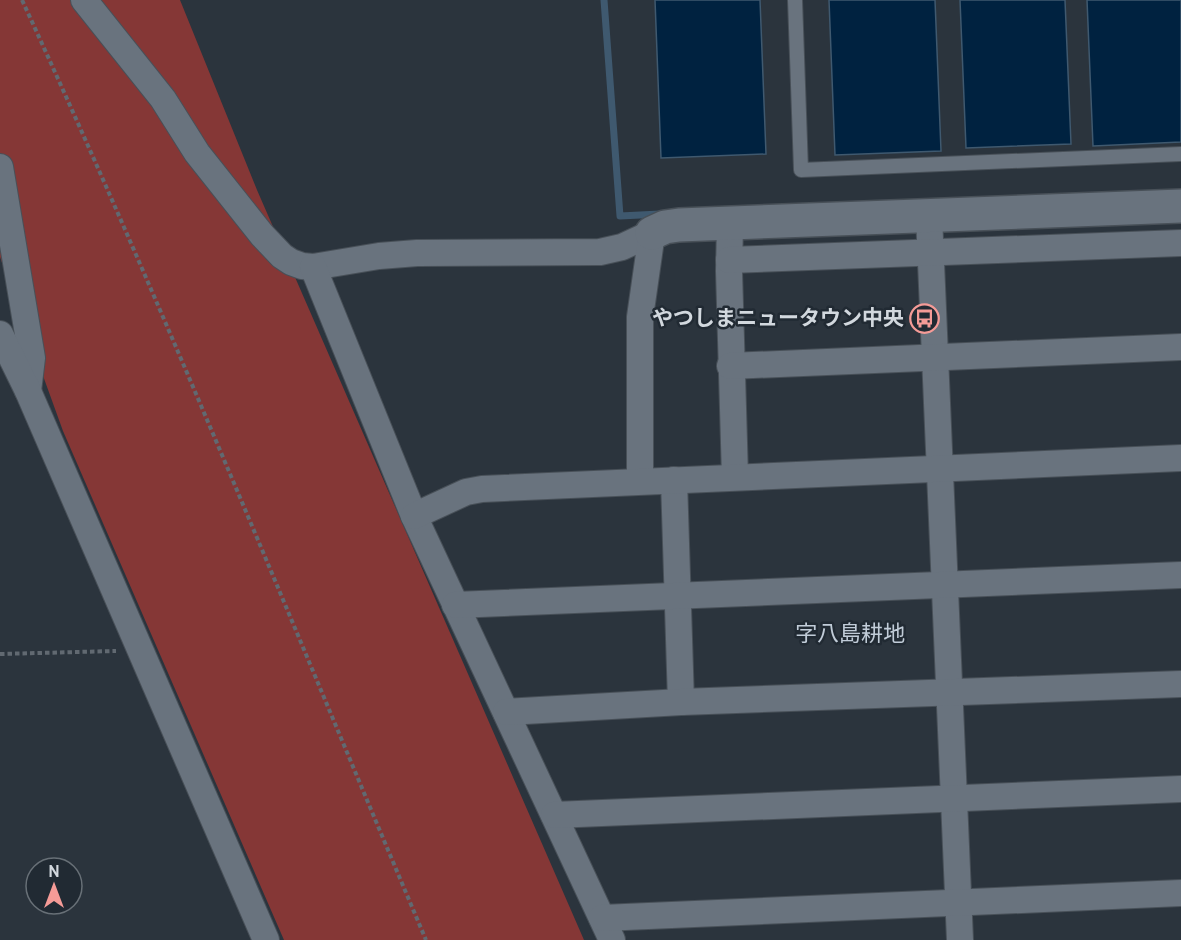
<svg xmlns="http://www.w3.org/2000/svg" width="1181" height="940" font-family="Overpass,'Noto Sans JP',sans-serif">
  <rect width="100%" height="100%" fill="#2b343d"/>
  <path fill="#853736" d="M0 0H180L257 190 584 940H284L63 431 0 257Z"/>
  <g fill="#002240" stroke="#3f596f" stroke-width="1.5">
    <path d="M655 0H760L766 154 661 158Z"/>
    <path d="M829 0H935L941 151 835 155Z"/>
    <path d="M960 0H1065L1071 144 966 148Z"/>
    <path d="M1087 0H1181V142L1093 146Z"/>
  </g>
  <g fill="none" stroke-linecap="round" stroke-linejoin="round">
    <path stroke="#3f596f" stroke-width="7" d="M604 0 620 216 660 214"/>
    <defs>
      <path id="service" d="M795 0 801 170 1181 154"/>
      <g id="minor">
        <path d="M84 0 163 99 197 153 262 235 282 256 291 262 302 266 313 267 379 256 417 253 600 252 622 247 652 233"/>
        <path d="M0 167 32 358 28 391"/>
        <path d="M929 216 960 940"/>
        <path d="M730 224 729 271 735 477"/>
        <path d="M729 260 1181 243"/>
        <path d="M313 267 414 516 612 940"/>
        <path d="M0 334 28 391 266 940"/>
        <path d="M730 366 1181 347"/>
        <path d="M674 480 681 702"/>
        <path d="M640 481V317L652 233"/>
        <path d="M414 516 466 492 482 489 1181 458"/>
        <path d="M455 605 1181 575"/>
        <path d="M506 712 681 702 1181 684"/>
        <path d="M554 815 1181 789"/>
        <path d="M602 918 1181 893"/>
      </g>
      <path id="tertiary" d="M652 233 665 227 679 225 1181 206"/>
    </defs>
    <use href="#service" stroke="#485058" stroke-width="16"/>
    <use href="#minor" stroke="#485058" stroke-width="28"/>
    <use href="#tertiary" stroke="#485058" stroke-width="36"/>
    <g stroke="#616971" stroke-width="4" stroke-dasharray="4.5 3" stroke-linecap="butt">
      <path d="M22 0C165 310 293 626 426 940"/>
      <path d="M0 654 116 651"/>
    </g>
    <use href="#service" stroke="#69737e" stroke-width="14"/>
    <use href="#minor" stroke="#69737e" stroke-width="26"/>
    <use href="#tertiary" stroke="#69737e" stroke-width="33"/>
  </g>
  <defs>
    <symbol id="bus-ring" viewBox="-11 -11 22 22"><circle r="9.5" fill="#212a33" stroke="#f59b97" stroke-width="1.5"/><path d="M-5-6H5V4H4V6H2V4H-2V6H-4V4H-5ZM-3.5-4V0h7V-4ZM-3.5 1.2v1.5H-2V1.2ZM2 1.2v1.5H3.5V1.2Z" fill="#f59b97"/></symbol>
  </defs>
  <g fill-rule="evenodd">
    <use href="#bus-ring" x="908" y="302" width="33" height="33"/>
  </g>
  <g text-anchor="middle" stroke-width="5" stroke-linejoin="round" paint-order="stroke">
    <g font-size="21" font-weight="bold" fill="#d2d8de" stroke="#212a33" text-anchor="end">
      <text x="904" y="325">やつしまニュータウン中央</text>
    </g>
    <g font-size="22" fill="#c1ccd8" stroke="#212a33">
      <text x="850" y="641">字八島耕地</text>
    </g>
  </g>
  <g transform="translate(54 886)"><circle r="28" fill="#212a33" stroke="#687077" stroke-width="1.5"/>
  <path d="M0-4.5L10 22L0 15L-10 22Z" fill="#f59b97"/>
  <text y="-9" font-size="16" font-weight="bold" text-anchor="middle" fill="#d2d8de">N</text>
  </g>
</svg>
